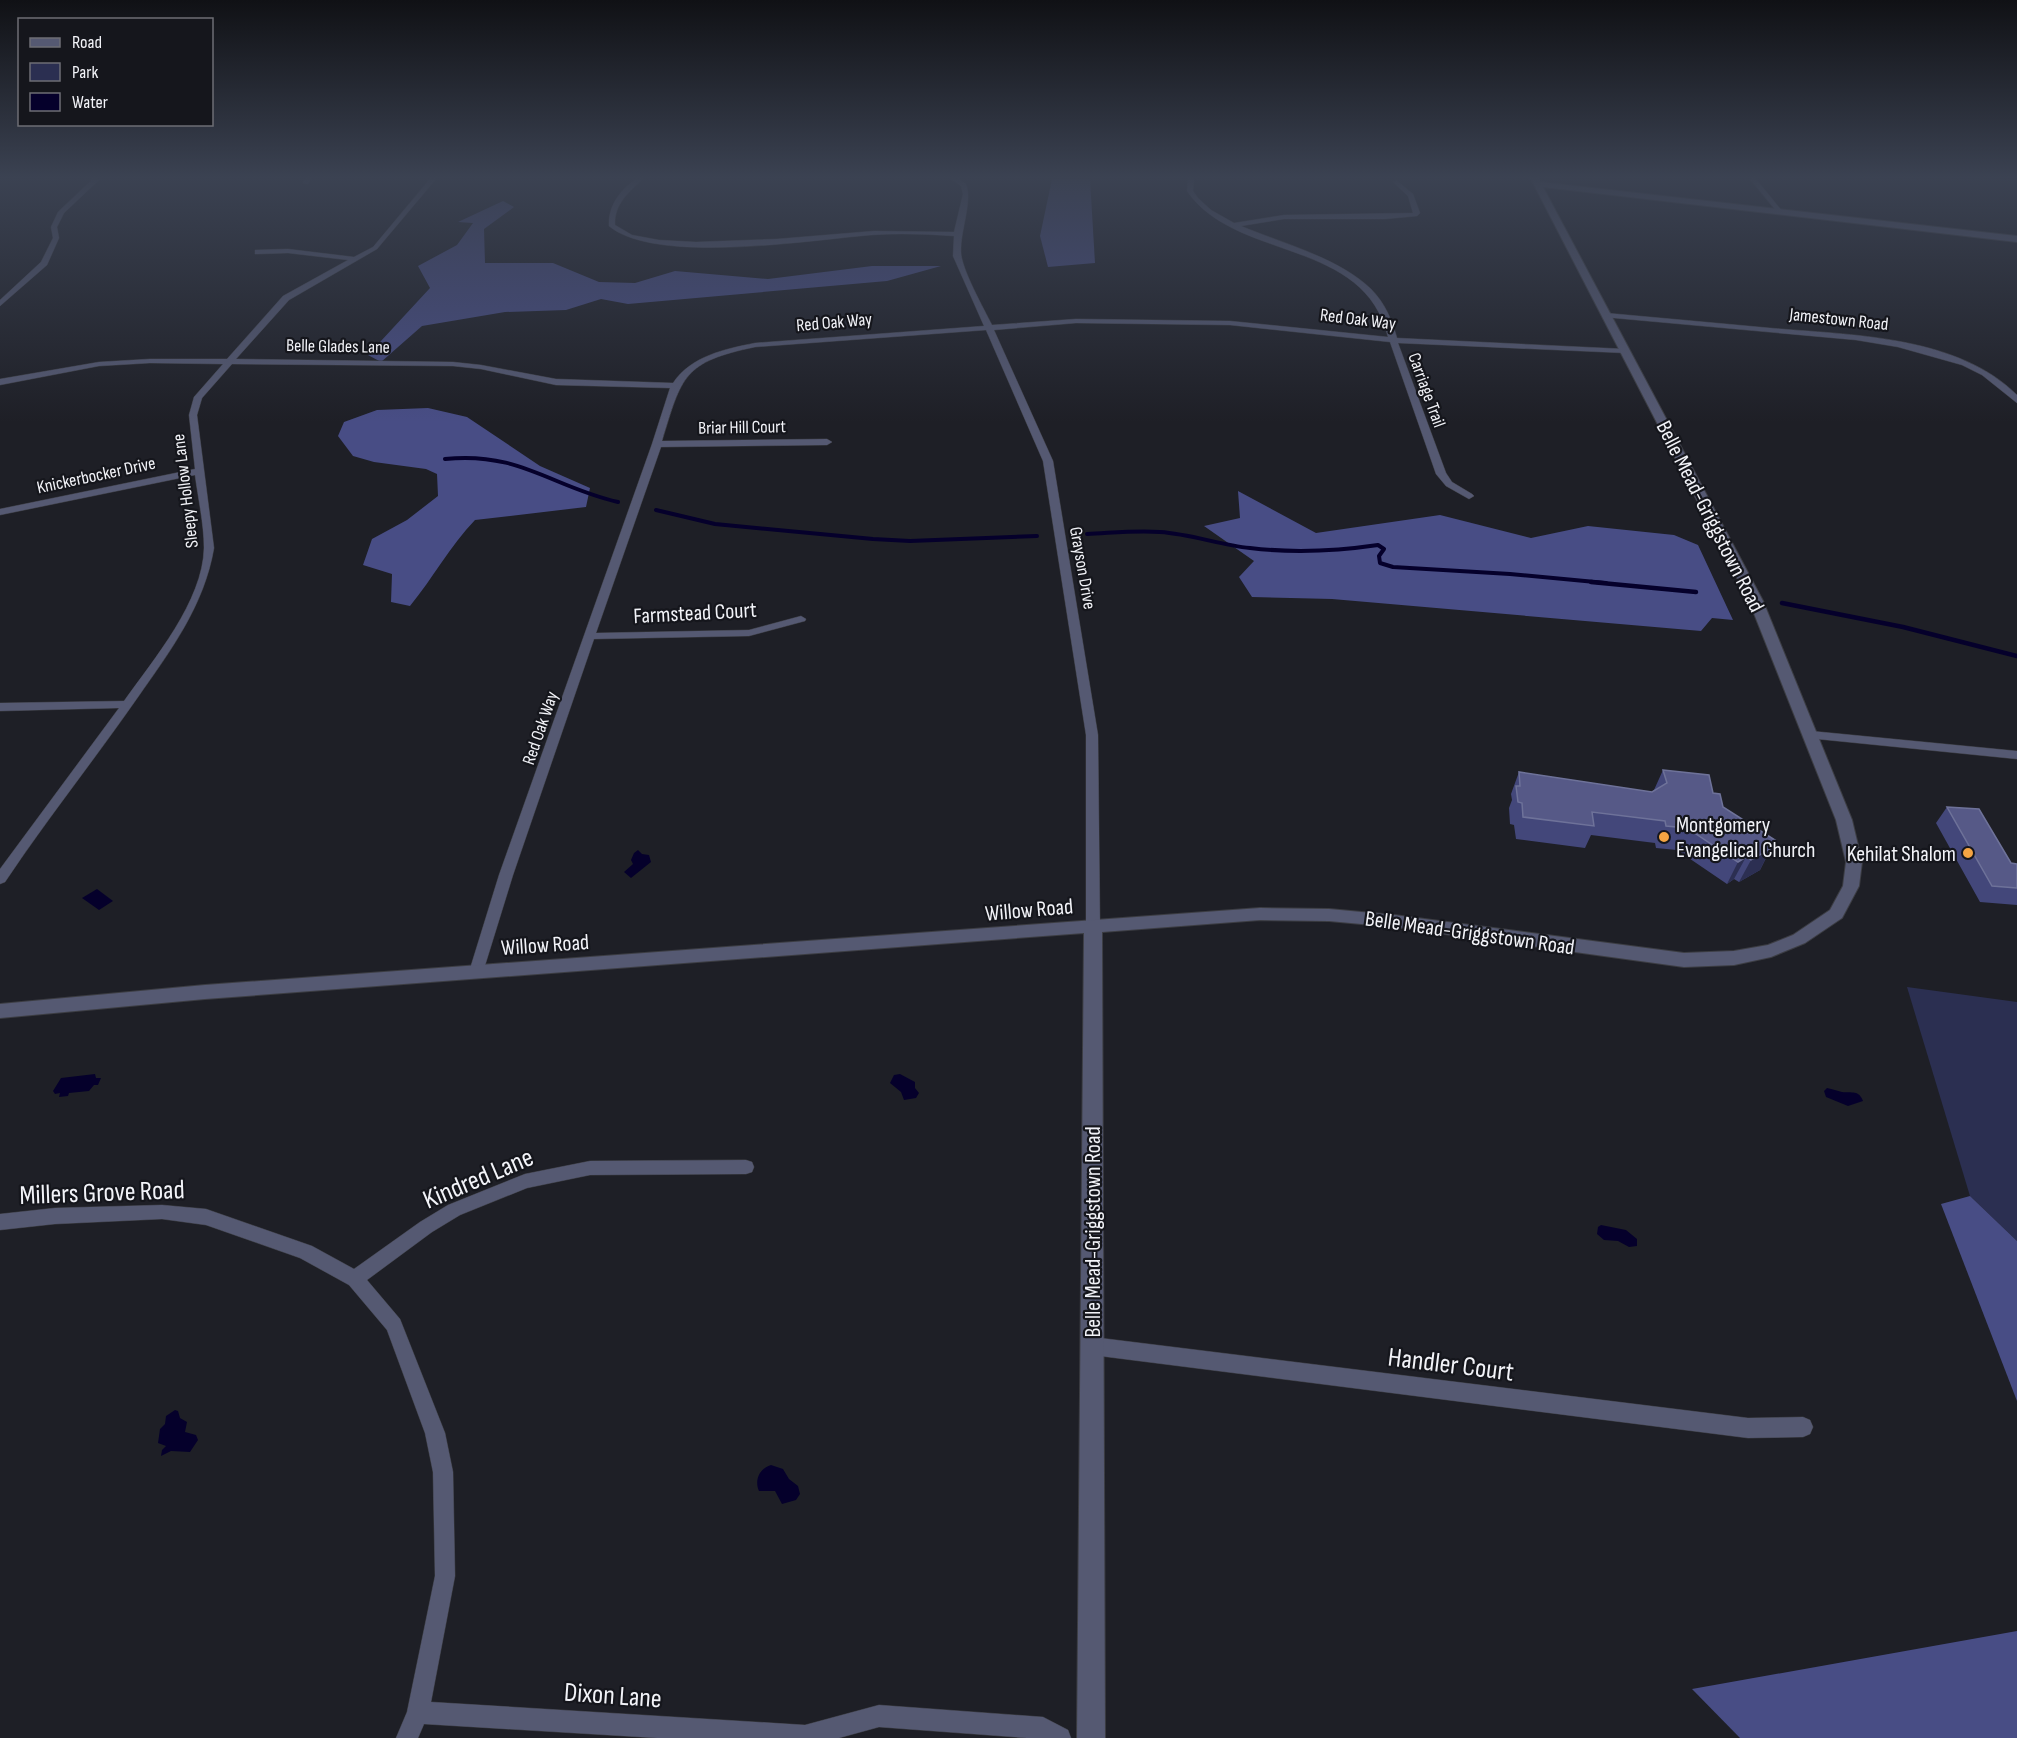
<svg xmlns="http://www.w3.org/2000/svg" width="2017" height="1738" font-family="'Sofia Sans Condensed',sans-serif">
  <rect width="100%" height="100%" fill="#1e1f26"/>
  <path fill="#2b2f51" d="M1907 987 2017 1002V1241L1970 1196Z"/>
  <g fill="#484d85">
    <path d="M1052 179H1090L1095 263 1048 267 1040 236Z"/>
    <path d="M503 201 514 207 484 229 485 263H553L599 282 635 283 675 271 768 279 872 266H941L887 281 628 304 601 299 566 310 505 312 422 326 381 362 368 355 430 288 418 266 457 245 473 223 458 222Z"/>
    <path d="M428 408 467 417 540 466 590 488 586 507 475 520C450 546 433 578 410 606L391 602 392 574 363 565 372 539 407 520 438 496 437 474 426 469 374 462 353 456 338 436 344 422 377 410Z"/>
    <path d="M1238 491 1316 533 1440 515 1531 538 1588 526 1674 535 1698 545 1733 620 1712 618 1701 631 1332 599 1252 597 1239 577 1254 561 1204 526 1240 518Z"/>
    <path d="M1970 1196 2017 1241V1401L1941 1204Z"/>
    <path d="M2017 1631V1738H1740L1692 1689Z"/>
  </g>
  <g fill="#05002b">
    <path d="M638 850 642 854 649 855 651 862 631 878 624 872 633 864 631 860 634 853Z"/>
    <path d="M97 889 113 901 99 910 82 898Z"/>
    <path d="M95 1074 96 1078H101L98 1085H94L89 1091 69 1093 68 1096 59 1097 60 1093 55 1094 53 1091 61 1078Z"/>
    <path d="M900 1074 915 1082V1088L919 1093 916 1098 904 1100 901 1092 890 1083 894 1075Z"/>
    <path d="M1827 1088C1833 1089 1837 1091 1842 1092 1852 1093 1859 1090 1863 1101L1848 1106 1826 1097 1824 1091Z"/>
    <path d="M1601 1225 1626 1230 1637 1239V1246L1629 1247 1618 1241 1604 1240 1597 1234 1598 1227Z"/>
    <path d="M175 1410 178 1411 180 1418 187 1422 185 1432 196 1435 198 1440 190 1452 171 1451 161 1456 162 1450 166 1446 158 1443 160 1429 165 1424 166 1416Z"/>
    <path d="M771 1465 783 1469 789 1479 798 1486 800 1494 796 1500 782 1504 775 1491H759C754 1480 760 1468 771 1465Z"/>
  </g>
  <g fill="none" stroke-linecap="round" stroke-linejoin="round">
    <g stroke="#05002b" stroke-width="4">
      <path d="M445 459C519 451 552 487 618 502"/>
      <path d="M656 510 715 524 873 539 910 541 1037 536"/>
      <path d="M1087 534C1111 533 1136 530 1160 532 1191 534 1220 545 1250 548 1292 553 1337 551 1378 545L1384 549 1379 556 1380 563 1393 567 1510 574 1606 583"/>
    </g>
    <g stroke="#05002b" stroke-width="4.5">
      <path d="M1591 582 1696 592"/>
      <path d="M1782 603 1903 627 2017 656"/>
    </g>
    <defs>
      <g id="minor">
        <path d="M93 179H100L64 213 57 227 59 238 47 265 0 306V300L41 262 53 238 51 227 58 212Z"/>
        <path d="M305 179H311L308 184 303 183Z"/>
        <path d="M430 179H436L377 249 289 300 236 359 453 362 481 365 556 379 673 383C691 356 725 349 755 343L984 326 953 256 954 236C926 234 898 233 871 235 810 240 656 265 609 226 608 206 620 190 636 179H643C629 192 614 204 615 225L632 235 659 240 696 242 777 239 874 231 954 232 963 194 961 186 951 179H959L966 184C973 201 960 231 961 252 961 268 984 309 992 325L1076 319 1230 321 1388 337C1364 237 1236 262 1187 191L1188 179H1194L1193 191 1198 198 1211 210 1234 223 1284 215 1413 213 1408 196 1393 182 1396 180 1413 194 1420 213 1417 216 1385 219H1284L1241 226C1282 243 1339 258 1371 289 1385 303 1392 320 1397 338L1625 349 1629 351 1625 353 1398 343 1446 473 1452 482 1472 494 1474 496 1469 499 1446 486 1436 474 1390 342 1230 325 1076 323 994 330 1053 461 1098 735 1100 926 1098 930H1088L1086 926V735L1043 461 986 330 755 347C683 362 682 376 662 441L827 439 832 442 827 445 661 447 596 633 749 630 801 616 806 619 805 621 749 636 594 639 513 875 483 972 481 976H471L469 972 499 875 652 444 670 388 556 385 481 369 453 366 232 364 202 398 197 415 214 548C204 606 171 650 138 697 95 759 47 819 5 882L0 884V869L119 708 0 711V703L124 701C154 659 203 601 204 548 204 524 198 498 195 475L0 515V509L195 469 189 415 194 397 223 364 150 363 99 366 0 385V379L99 362 150 359H227L283 296 348 260 288 253 258 254H255V250L288 249 354 257 373 247Z"/>
        <path d="M1750 179H1756L1782 211V213H1778Z"/>
        <path d="M1606 313C1661 318 1716 323 1770 328 1850 335 1957 335 2017 395V403L1982 375 1962 365 1898 347 1856 340 1603 317 1602 315Z"/>
        <path d="M1811 731 2017 751V759L1807 738 1805 735Z"/>
        <path d="M746 1160 752 1162 754 1167 752 1172 746 1174 590 1175 527 1188 460 1215 432 1232 367 1280 400 1319 445 1433 453 1472 455 1576 431 1702 805 1725 879 1705 1043 1717 1068 1730 1071 1738H1027L879 1727 839 1738H657L424 1724 418 1738H396L407 1712 435 1576 433 1472 425 1433 387 1330 349 1285 300 1258 206 1225 162 1219 55 1224 0 1230V1214L55 1208 162 1205 206 1209 312 1246 354 1269 420 1222 448 1205 525 1174 590 1161Z"/>
        <path d="M1092 1337 1748 1418 1803 1417 1810 1420 1813 1427 1810 1434 1803 1437 1748 1438 1092 1355 1085 1352 1083 1346 1085 1340Z"/>
      </g>
      <path id="tertiary" d="M1531 179H1539L1540 182 2017 236V242L1543 187 1763 601 1852 820 1862 862 1859 886 1842 918 1805 943 1771 957 1734 965 1684 967 1394 927 1329 921 1260 920 1102 932 1105 1738H1077L1084 933 205 999 0 1018V1004L205 985 1260 908 1329 909 1394 915 1684 953 1734 951 1768 945 1793 935 1830 910 1843 886 1846 862 1836 820 1749 601Z"/>
    </defs>
    <use href="#minor" stroke="#3c3d43" stroke-width="1"/>
    <use href="#tertiary" stroke="#3c3d43" stroke-width="2"/>
    <use href="#minor" fill="#555972" fill-rule="evenodd"/>
    <use href="#tertiary" fill="#555972" fill-rule="evenodd"/>
  </g>
  <g fill="#43477a">
    <path d="M1663 770 1713 793 1723 807 1775 840 1760 870 1739 882 1734 879 1727 884 1677 850 1656 848 1655 843 1591 835 1585 848 1516 839 1514 825 1510 824 1509 808 1512 800 1511 794 1519 772 1652 792 1654 790Z"/>
    <path d="M1947 807 2011 863 2017 864V905L1980 902 1936 823Z"/>
  </g>
  <g fill="#2c2f52">
    <path d="M1775 840 1760 870 1739 882 1751 860 1767 845Z"/>
    <path d="M1746 857 1734 879 1727 884 1738 862Z"/>
  </g>
  <g fill="#565987" stroke="#6e7299" stroke-width="1.5">
    <path d="M1663 770 1709 775 1713 793 1720 794 1723 807 1775 840 1767 845 1772 848 1751 860 1746 857 1738 862 1687 828 1666 826 1665 821 1592 812 1594 826 1523 817 1522 803 1518 802 1516 786H1520L1519 772 1652 792 1667 783Z"/>
    <path d="M1947 807 1979 809 2011 863 2017 864V888L1992 886Z"/>
  </g>
  <linearGradient id="sky" x2="0" y2="1"><stop stop-color="#101115"/><stop offset="0.42" stop-color="#3b4252"/><stop offset="1" stop-color="#3b4252" stop-opacity="0"/></linearGradient>
  <rect width="2017" height="422" fill="url(#sky)"/>
  <g fill="#f4a443" stroke="#15161c" stroke-width="2">
    <circle cx="1664" cy="837" r="6"/>
    <circle cx="1968" cy="853" r="6"/>
  </g>
  <g text-anchor="middle" stroke-width="4.5" stroke-linejoin="round" paint-order="stroke">
    <g font-size="18" fill="#f2f3f8" stroke="#15161c">
      <text transform="translate(1358 319) rotate(7)" y="6">Red Oak Way</text>
      <text transform="translate(1839 319) rotate(6)" y="6">Jamestown Road</text>
      <text transform="translate(834 322) rotate(-5)" y="6">Red Oak Way</text>
      <text transform="translate(338 346) rotate(1)" y="6">Belle Glades Lane</text>
      <text transform="translate(1427 390) rotate(70)" y="6">Carriage Trail</text>
      <text transform="translate(742 427) rotate(-1)" y="6">Briar Hill Court</text>
      <text transform="translate(96 475) rotate(-12)" y="6">Knickerbocker Drive</text>
      <text transform="translate(185 491) rotate(-97)" y="6">Sleepy Hollow Lane</text>
      <text transform="translate(1083 568) rotate(80)" y="6">Grayson Drive</text>
      <text transform="translate(540 728) rotate(-71)" y="6">Red Oak Way</text>
    </g>
    <g font-size="22" fill="#f2f3f8" stroke="#15161c">
      <text transform="translate(1711 516) rotate(63)" y="8">Belle Mead-Griggstown Road</text>
      <text transform="translate(695 612) rotate(-3)" y="8">Farmstead Court</text>
      <text transform="translate(1029 909) rotate(-5)" y="8">Willow Road</text>
      <text transform="translate(1470 932) rotate(8)" y="8">Belle Mead-Griggstown Road</text>
      <text transform="translate(545 944) rotate(-4)" y="8">Willow Road</text>
      <text transform="translate(1092 1232) rotate(-90)" y="8">Belle Mead-Griggstown Road</text>
    </g>
    <g font-size="22" fill="#f2f3f8" stroke="#15161c" text-anchor="start">
      <text x="1676" y="832">Montgomery<tspan x="1676" dy="25">Evangelical Church</tspan></text>
      <text x="1956" y="861" text-anchor="end">Kehilat Shalom</text>
    </g>
    <g font-size="27" fill="#f2f3f8" stroke="#15161c">
      <text transform="translate(478 1178) rotate(-23)" y="9">Kindred Lane</text>
      <text transform="translate(102 1192) rotate(-2)" y="9">Millers Grove Road</text>
      <text transform="translate(1451 1364) rotate(7)" y="9">Handler Court</text>
      <text transform="translate(613 1695) rotate(4)" y="9">Dixon Lane</text>
    </g>
  </g>
  <rect x="18" y="18" width="195" height="108" fill="#15161c" stroke="#6d6e74" stroke-width="1.5"/>
  <rect x="30" y="38" width="30" height="9" fill="#555972" stroke="#6d6e74" stroke-width="1.5"/>
  <text x="72" y="48" font-size="18" fill="#f2f3f8">Road</text>
  <rect x="30" y="63" width="30" height="18" fill="#2b2f51" stroke="#6d6e74" stroke-width="1.5"/>
  <text x="72" y="78" font-size="18" fill="#f2f3f8">Park</text>
  <rect x="30" y="93" width="30" height="18" fill="#05002b" stroke="#6d6e74" stroke-width="1.5"/>
  <text x="72" y="108" font-size="18" fill="#f2f3f8">Water</text>
</svg>
